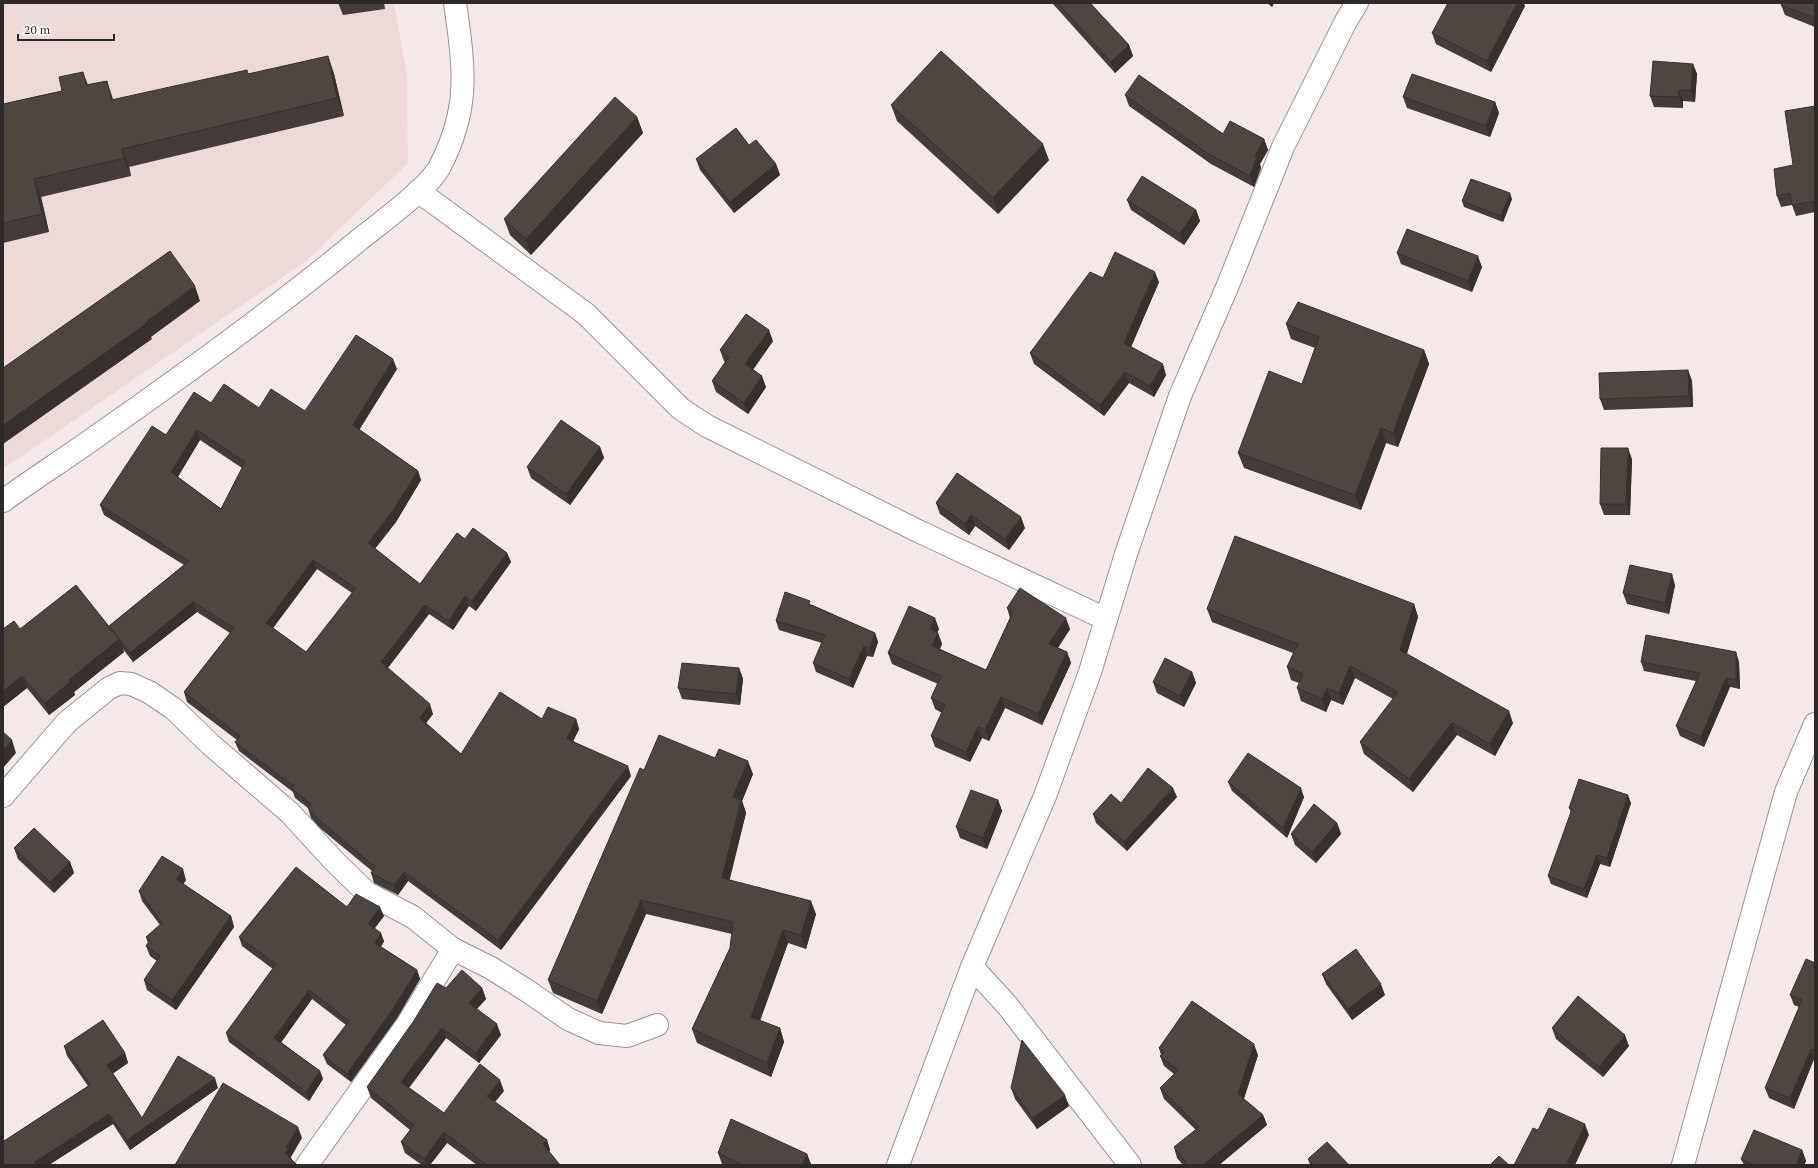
<svg xmlns="http://www.w3.org/2000/svg" width="1818" height="1168" font-family="'PT Serif',serif">
  <rect width="100%" height="100%" fill="#f5e8e9"/>
  <path fill="#eed9d9" d="M3 3H394L407 75 408 163 305 262 3 469Z"/>
  <g fill="none" stroke-linecap="round" stroke-linejoin="round">
    <defs>
      <g id="minor">
        <path d="M418 191 586 314 681 409 707 426 918 531 1106 619"/>
        <path d="M3 501C36 477 71 455 104 431 191 370 277 308 359 240 379 224 427 189 439 168 471 108 464 67 455 3"/>
        <path d="M3 796 67 722 109 688 120 683 131 684 149 692 174 709 210 744 290 813 335 862 367 893 413 917 453 949 491 968 529 992 568 1019 599 1033 627 1036 657 1025"/>
        <path d="M972 967 1007 1005 1130 1165"/>
        <path d="M307 1165 407 1025 453 949"/>
        <path d="M898 1165 972 967 1045 796 1090 672 1126 554 1180 396 1228 285 1283 147 1346 21 1357 3"/>
        <path d="M1683 1165 1786 792 1815 724"/>
      </g>
    </defs>
    <use href="#minor" stroke="#9c9191" stroke-width="24"/>
    <use href="#minor" stroke="#fff" stroke-width="22"/>
  </g>
  <g fill="#433c38" fill-rule="evenodd">
    <path d="M338 3H384L385 9 343 15Z"/>
    <path d="M1053 3H1090L1129 45 1133 56 1115 73 1053 4Z"/>
    <path d="M1267 3H1274L1272 7Z"/>
    <path d="M1815 3V27L1785 15 1781 5Z"/>
    <path d="M1525 6 1491 72 1436 44 1432 33Z"/>
    <path d="M328 56 334 74 344 116 129 167 131 176 41 197 49 232 3 243V104L88 85 113 100 248 74Z"/>
    <path d="M1693 64 1697 74 1695 102 1683 101V108L1654 107 1650 96Z"/>
    <path d="M1125 95 1223 134 1264 139 1268 150 1260 164 1261 168 1254 187 1211 164 1129 106Z"/>
    <path d="M1403 97 1495 102 1499 113 1490 137 1407 108Z"/>
    <path d="M891 105 1049 160 998 214 897 121Z"/>
    <path d="M1815 106V212L1796 216 1792 205 1781 207 1777 196 1793 165Z"/>
    <path d="M637 117 643 133 531 255 510 235 504 219Z"/>
    <path d="M749 145 776 164 780 175 734 213 700 170 696 159Z"/>
    <path d="M1512 199 1503 222 1464 207 1462 201Z"/>
    <path d="M1127 200 1196 210 1200 221 1184 245 1131 210Z"/>
    <path d="M1397 253 1482 267 1472 292 1401 264Z"/>
    <path d="M1103 278 1159 282 1131 347 1166 375 1154 397 1129 383 1104 416 1034 364 1030 353Z"/>
    <path d="M1286 324 1424 350 1429 364 1398 447 1386 443 1361 510 1244 468 1238 453 1302 384 1315 348 1291 339Z"/>
    <path d="M773 341 753 370 766 387 748 414 716 392 712 381 725 362 724 361 720 350Z"/>
    <path d="M397 369 359 430 418 471 421 480 396 522 375 549 420 584 465 539 507 553 511 562 476 611 469 606 453 630 429 614 388 668 433 714 426 723 461 754 542 719H576L579 729 573 741 631 776 501 950 408 881 398 895 374 883 371 873 372 871 321 829 311 818 308 808 295 798 293 792 239 751 235 742 237 740 187 702 184 692 230 633 197 612 133 662 122 648 124 652 74 692 75 695 49 715 27 688 3 707V629L109 626 184 565 104 515 100 505 166 435 211 403 259 408 305 411ZM200 440 242 468 221 509 178 477ZM317 569 352 593 306 652 273 628Z"/>
    <path d="M1688 370 1692 381 1693 407 1604 410 1600 399Z"/>
    <path d="M600 447 604 458 570 505 531 478 527 467Z"/>
    <path d="M1632 459 1630 515H1604L1600 504Z"/>
    <path d="M936 503 1025 528 1009 550 975 526 969 535 940 514Z"/>
    <path d="M1675 585 1669 614 1627 604 1623 593Z"/>
    <path d="M1414 604 1418 617 1407 654 1513 723 1495 756 1457 735 1413 792 1364 754 1360 742 1393 699 1355 678 1343 705 1331 700 1326 712 1301 701 1297 688 1299 683 1291 680 1287 667 1293 653 1212 622 1207 609Z"/>
    <path d="M812 605 875 633 878 642 873 657 867 656 853 688 816 672 813 663 822 643 779 630 776 621Z"/>
    <path d="M1007 608 1070 629 1058 648 1067 652 1071 663 1042 725 1005 708 989 741 982 738 970 762 935 747 931 736 942 713 935 709 931 698 938 684 892 664 888 653 939 629 937 632 938 633 942 644 940 649 986 670 1010 618Z"/>
    <path d="M1641 662H1739L1740 689 1730 687 1704 747 1680 736 1676 726 1696 681 1644 671Z"/>
    <path d="M739 668 743 679 740 705 682 699 678 688Z"/>
    <path d="M1192 672 1196 683 1184 707 1157 693 1153 682Z"/>
    <path d="M644 770 753 774 742 801 746 813 729 880 816 914 806 949 788 943 760 1021 780 1028 784 1042 771 1077 697 1043 692 1029 730 948 732 934 646 914 602 1014 553 993 548 980Z"/>
    <path d="M1228 782 1304 797 1287 838 1232 791Z"/>
    <path d="M1177 797 1127 851 1096 823 1093 814 1121 803Z"/>
    <path d="M998 800 1002 811 987 849 960 838 956 827Z"/>
    <path d="M1631 803 1610 867 1600 864 1587 898 1551 884 1548 876 1571 812 1569 808Z"/>
    <path d="M1337 823 1341 834 1316 863 1295 845 1291 834Z"/>
    <path d="M14 848 70 862 74 873 54 893 18 859Z"/>
    <path d="M186 880 183 884 231 916 234 927 176 1010 147 990 144 980 157 961 150 956 146 946 148 943 146 937 160 925 142 901 139 891Z"/>
    <path d="M347 907 384 916 375 928 384 941 381 947 417 970 420 979 397 1018 351 1082 327 1064 323 1055 346 1025 312 999 281 1042 320 1071 323 1079 309 1101 229 1042 226 1033 273 969 242 946 239 937Z"/>
    <path d="M1815 963V1059H1814L1794 1109 1769 1098 1765 1088 1799 1007 1794 1005 1790 995Z"/>
    <path d="M1322 974 1385 995 1352 1020 1326 984Z"/>
    <path d="M446 988H482L486 999 477 1009 501 1035 479 1063 446 1038 409 1088 444 1113 504 1091 495 1102 547 1140 550 1150 549 1152 560 1165H477L447 1143 430 1165H422L405 1153 401 1142 410 1130 371 1098 367 1087Z"/>
    <path d="M1552 1028 1629 1046 1603 1077 1556 1039Z"/>
    <path d="M64 1046 125 1053 128 1063 113 1073 142 1118 218 1088 130 1150 113 1124 4 1141 88 1086 67 1056Z"/>
    <path d="M1159 1048 1258 1055 1244 1099 1263 1115 1267 1125 1219 1165H1183L1177 1158 1174 1147 1196 1130 1164 1099 1160 1088 1174 1074 1164 1066 1160 1056 1161 1055Z"/>
    <path d="M1011 1088 1069 1106 1037 1129 1015 1099Z"/>
    <path d="M1802 1150 1806 1161 1804 1165H1744L1741 1159Z"/>
    <path d="M718 1153 807 1154 811 1164V1165H724L722 1164Z"/>
    <path d="M1308 1159 1349 1165H1310Z"/>
  </g>
  <g fill="#37312e">
    <path d="M1270 3H1274L1272 7Z"/>
    <path d="M1517 3H1524L1525 6 1491 72 1487 61Z"/>
    <path d="M1129 45 1133 56 1115 73 1111 62Z"/>
    <path d="M328 56 334 74 344 116 337 98Z"/>
    <path d="M1693 64 1697 74 1695 102 1691 91Z"/>
    <path d="M83 72 90 90 86 85Z"/>
    <path d="M107 81 113 99 118 118 111 100Z"/>
    <path d="M1679 90 1683 101V108L1679 97Z"/>
    <path d="M1495 102 1499 113 1490 137 1486 126Z"/>
    <path d="M637 117 643 133 531 255 526 239Z"/>
    <path d="M1264 139 1268 150 1260 164 1261 168 1254 187 1250 176 1255 156Z"/>
    <path d="M1043 144 1049 160 998 214 993 198Z"/>
    <path d="M122 149 129 167 131 176 124 158Z"/>
    <path d="M776 164 780 175 734 213 730 202Z"/>
    <path d="M34 179 41 197 49 232 42 214Z"/>
    <path d="M1510 193 1512 199 1503 222 1501 216Z"/>
    <path d="M1196 210 1200 221 1184 245 1180 234Z"/>
    <path d="M1478 256 1482 267 1472 292 1468 281Z"/>
    <path d="M1155 272 1159 282 1128 354 1124 343Z"/>
    <path d="M195 286 200 301 151 337 152 339 3 444V425Z"/>
    <path d="M769 330 773 341 749 375 745 364Z"/>
    <path d="M1424 350 1429 364 1398 447 1393 433Z"/>
    <path d="M393 359 397 369 356 435 353 425Z"/>
    <path d="M1163 364 1166 375 1154 397 1150 386Z"/>
    <path d="M1688 370 1692 381 1693 407 1689 396Z"/>
    <path d="M1125 372 1129 383 1104 416 1100 405Z"/>
    <path d="M762 376 766 387 748 414 744 403Z"/>
    <path d="M1381 428 1386 443 1361 510 1355 495Z"/>
    <path d="M197 430 200 440 175 481 171 472Z"/>
    <path d="M600 447 604 458 570 505 566 494Z"/>
    <path d="M1628 448 1632 459 1630 515 1626 504Z"/>
    <path d="M418 471 421 480 396 522 371 553 368 543Z"/>
    <path d="M971 515 975 526 969 535 965 524Z"/>
    <path d="M1021 517 1025 528 1009 550 1005 539Z"/>
    <path d="M507 553 511 562 476 611 472 601Z"/>
    <path d="M313 560 317 569 270 632 266 623Z"/>
    <path d="M1672 574 1675 585 1669 614 1665 603Z"/>
    <path d="M465 596 469 606 453 630 449 621Z"/>
    <path d="M193 602 197 612 133 662 130 653Z"/>
    <path d="M1414 604 1418 617 1404 662 1400 650Z"/>
    <path d="M425 605 429 614 385 671 381 662Z"/>
    <path d="M935 618 939 629 934 640 930 629Z"/>
    <path d="M1066 618 1070 629 1053 655 1049 644Z"/>
    <path d="M875 633 878 642 873 657 870 648Z"/>
    <path d="M938 633 942 644 936 657 932 646Z"/>
    <path d="M119 639 124 652 74 692 75 695 49 715 45 703 69 680Z"/>
    <path d="M864 646 867 656 853 688 849 679Z"/>
    <path d="M1067 652 1071 663 1042 725 1038 714Z"/>
    <path d="M1736 652 1739 662 1740 689 1736 680Z"/>
    <path d="M1350 666 1355 678 1343 705 1339 693Z"/>
    <path d="M739 668 743 679 740 705 736 694Z"/>
    <path d="M1192 672 1196 683 1184 707 1180 696Z"/>
    <path d="M22 676 27 688 3 707V691Z"/>
    <path d="M1726 678 1730 687 1704 747 1701 737Z"/>
    <path d="M1327 688 1331 700 1326 712 1322 699Z"/>
    <path d="M1001 697 1005 708 989 741 985 730Z"/>
    <path d="M430 704 433 714 423 727 420 718Z"/>
    <path d="M1509 711 1513 723 1495 756 1490 744Z"/>
    <path d="M576 719 579 729 570 748 567 739Z"/>
    <path d="M1452 723 1457 735 1413 792 1409 779Z"/>
    <path d="M978 727 982 738 970 762 966 752Z"/>
    <path d="M12 740 16 753 3 768V750Z"/>
    <path d="M748 761 753 774 742 801 746 813 727 891 722 878 733 797Z"/>
    <path d="M628 766 631 776 501 950 498 940Z"/>
    <path d="M1173 788 1177 797 1127 851 1124 842Z"/>
    <path d="M1301 788 1304 797 1287 838 1283 828Z"/>
    <path d="M1628 795 1631 803 1610 867 1607 858Z"/>
    <path d="M998 800 1002 811 987 849 983 838Z"/>
    <path d="M1337 823 1341 834 1316 863 1312 852Z"/>
    <path d="M1597 855 1600 864 1587 898 1584 889Z"/>
    <path d="M70 862 74 873 54 893 50 882Z"/>
    <path d="M183 869 186 880 180 889 176 879Z"/>
    <path d="M404 872 408 881 398 895 394 885Z"/>
    <path d="M641 900 646 914 602 1014 597 1001Z"/>
    <path d="M811 901 816 914 806 949 801 935Z"/>
    <path d="M380 907 384 916 371 933 368 924Z"/>
    <path d="M231 916 234 927 176 1010 172 1000Z"/>
    <path d="M783 930 788 943 756 1031 751 1017Z"/>
    <path d="M381 933 384 941 378 952 375 943Z"/>
    <path d="M417 970 420 979 397 1018 351 1082 347 1074Z"/>
    <path d="M1381 984 1385 995 1352 1020 1348 1009Z"/>
    <path d="M482 988 486 999 472 1014 469 1003Z"/>
    <path d="M309 990 312 999 278 1047 274 1038Z"/>
    <path d="M497 1024 501 1035 479 1063 476 1053Z"/>
    <path d="M442 1028 446 1038 405 1093 401 1082Z"/>
    <path d="M780 1028 784 1042 771 1077 767 1063Z"/>
    <path d="M1625 1035 1629 1046 1603 1077 1599 1067Z"/>
    <path d="M1254 1044 1258 1055 1242 1104 1238 1094Z"/>
    <path d="M1811 1049 1814 1059 1794 1109 1790 1098Z"/>
    <path d="M125 1053 128 1063 111 1075 107 1065Z"/>
    <path d="M320 1071 323 1079 309 1101 306 1092Z"/>
    <path d="M215 1078 218 1088 130 1150 127 1140Z"/>
    <path d="M500 1080 504 1091 491 1106 487 1096Z"/>
    <path d="M1065 1095 1069 1106 1037 1129 1033 1118Z"/>
    <path d="M109 1114 113 1124 49 1165H35L34 1162Z"/>
    <path d="M1263 1115 1267 1125 1219 1165H1203Z"/>
    <path d="M1585 1124 1589 1135 1575 1165H1566Z"/>
    <path d="M298 1127 302 1138 291 1157 292 1160 285 1153 286 1147Z"/>
    <path d="M444 1132 447 1143 430 1165H426L424 1159Z"/>
    <path d="M547 1140 550 1150 547 1154 543 1144Z"/>
    <path d="M1802 1150 1806 1161 1804 1165H1796Z"/>
    <path d="M807 1154 811 1165H802Z"/>
  </g>
  <g fill="#4e4641" stroke="#37312e" fill-rule="evenodd">
    <path d="M1058 3H1090L1129 45 1111 62Z"/>
    <path d="M1448 3H1517L1487 61 1432 33Z"/>
    <path d="M1782 3H1815V18L1781 5Z"/>
    <path d="M941 51 1043 144 993 198 891 105Z"/>
    <path d="M328 56 337 98 122 149 124 158 34 179 42 214 3 223V104L62 91 59 77 83 72 86 85 107 81 111 100 247 70 248 74Z"/>
    <path d="M1653 61 1693 64 1691 91 1679 90V97L1650 96Z"/>
    <path d="M1412 74 1495 102 1486 126 1403 97Z"/>
    <path d="M1139 75 1223 134 1230 121 1264 139 1255 156 1257 157 1250 176 1207 153 1125 95Z"/>
    <path d="M615 97 637 117 526 239 504 219Z"/>
    <path d="M1815 106V201L1792 205 1790 193 1777 196 1774 169 1793 165 1785 111Z"/>
    <path d="M736 128 749 145 756 140 776 164 730 202 696 159Z"/>
    <path d="M1142 176 1196 210 1180 234 1127 200Z"/>
    <path d="M1471 179 1510 193 1501 216 1462 201Z"/>
    <path d="M1407 229 1478 256 1468 281 1397 253Z"/>
    <path d="M170 251 195 286 145 322 146 324 3 425V368Z"/>
    <path d="M1115 252 1155 272 1124 343 1163 364 1150 386 1125 372 1100 405 1030 353 1090 272 1103 278Z"/>
    <path d="M1298 302 1424 350 1393 433 1381 428 1355 495 1238 453 1269 371 1302 384 1319 337 1286 324Z"/>
    <path d="M746 314 769 330 745 364 762 376 744 403 712 381 729 357 720 350Z"/>
    <path d="M356 335 393 359 353 425 418 471 392 512 368 543 420 584 457 533 465 539 473 528 507 553 472 601 465 596 449 621 425 605 381 662 430 704 420 718 461 754 500 692 542 719 548 707 576 719 567 739 628 766 498 940 404 872 394 885 371 873 375 867 318 819 308 808 311 804 292 789 294 786 235 742 240 736 184 692 234 628 193 602 130 653 109 626 189 561 100 505 152 426 166 435 194 392 211 403 224 384 259 408 271 389 305 411ZM197 430 245 462 221 509 171 472ZM313 560 356 588 306 652 266 623Z"/>
    <path d="M1688 370 1689 396 1600 399 1599 373Z"/>
    <path d="M561 420 600 447 566 494 527 467Z"/>
    <path d="M1601 448H1628L1626 504H1600Z"/>
    <path d="M957 473 1021 517 1005 539 971 515 965 524 936 503Z"/>
    <path d="M1235 536 1414 604 1400 650 1509 711 1490 744 1452 723 1409 779 1360 742 1398 692 1350 666 1339 693 1327 688 1322 699 1297 688 1303 674 1287 667 1298 644 1207 609Z"/>
    <path d="M1630 565 1672 574 1665 603 1623 593Z"/>
    <path d="M76 585 119 639 69 680 70 682 45 703 22 676 3 691V629L14 621 20 629Z"/>
    <path d="M1020 588 1066 618 1049 644 1067 652 1038 714 1001 697 985 730 978 727 966 752 931 736 945 705 931 698 941 676 888 653 909 606 935 618 930 629 938 633 932 646 986 670 1013 612 1007 608Z"/>
    <path d="M785 592 810 601 809 604 875 633 870 648 864 646 849 679 813 663 825 635 776 621Z"/>
    <path d="M1646 635 1736 652V680L1726 678 1701 737 1676 726 1700 673 1641 662Z"/>
    <path d="M1165 658 1192 672 1180 696 1153 682Z"/>
    <path d="M682 663 739 668 736 694 678 688Z"/>
    <path d="M3 732 12 740 3 750Z"/>
    <path d="M659 735 715 758 719 749 748 761 733 797 741 800 722 878 811 901 801 935 783 930 751 1017 780 1028 767 1063 692 1029 730 948 733 922 641 900 597 1001 548 980 640 768 644 770Z"/>
    <path d="M1248 753 1301 788 1283 828 1228 782Z"/>
    <path d="M1148 768 1173 788 1124 842 1093 814 1111 794 1121 803Z"/>
    <path d="M1579 779 1628 795 1607 858 1597 855 1584 889 1548 876 1572 809 1569 808Z"/>
    <path d="M971 790 998 800 983 838 956 827Z"/>
    <path d="M1314 804 1337 823 1312 852 1291 834Z"/>
    <path d="M34 828 70 862 50 882 14 848Z"/>
    <path d="M162 856 183 869 176 879 231 916 172 1000 144 980 160 956 146 946 150 940 146 937 162 923 139 891Z"/>
    <path d="M296 867 347 907 356 894 380 907 368 924 381 933 375 943 417 970 393 1009 347 1074 323 1055 349 1021 309 990 274 1038 320 1071 306 1092 226 1033 276 964 239 937Z"/>
    <path d="M1356 949 1381 984 1348 1009 1322 974Z"/>
    <path d="M1806 959 1815 963V1050L1811 1049 1790 1098 1765 1088 1802 1000 1790 995Z"/>
    <path d="M462 970 482 988 469 1003 497 1024 476 1053 442 1028 401 1082 444 1113 480 1064 500 1080 487 1096 547 1140 543 1144 560 1165H487L444 1132 424 1159 401 1142 414 1125 367 1087 413 1022 437 983 446 988Z"/>
    <path d="M1578 996 1625 1035 1599 1067 1552 1028Z"/>
    <path d="M1192 1001 1254 1044 1238 1094 1263 1115 1203 1165H1188L1174 1147 1199 1127 1160 1088 1178 1070 1160 1056 1164 1052 1159 1048Z"/>
    <path d="M103 1020 125 1053 107 1065 142 1118 178 1056 215 1078 127 1140 109 1114 34 1162 37 1165H3V1139L4 1141 90 1085 64 1046Z"/>
    <path d="M1022 1040 1065 1095 1033 1118 1011 1088Z"/>
    <path d="M223 1083 298 1127 286 1147 288 1149 285 1153 296 1164 298 1165H175Z"/>
    <path d="M1549 1108 1585 1124 1566 1165H1514L1533 1128 1538 1130Z"/>
    <path d="M731 1119 807 1154 802 1165H743L718 1153Z"/>
    <path d="M1754 1130 1802 1150 1796 1165H1755L1741 1159Z"/>
    <path d="M1327 1142 1349 1165H1313L1308 1159Z"/>
    <path d="M1499 1156 1509 1165H1490Z"/>
  </g>
  <rect width="1818" height="1168" fill="none" stroke="#2d2929" stroke-width="8"/>
  <path d="M18 34v6h96v-6" fill="none" stroke="#2d2929" stroke-width="2"/>
  <text x="24" y="34" font-size="12" fill="#2d2929" stroke="#ffffff" stroke-width="3" paint-order="stroke">20 m</text>
</svg>
